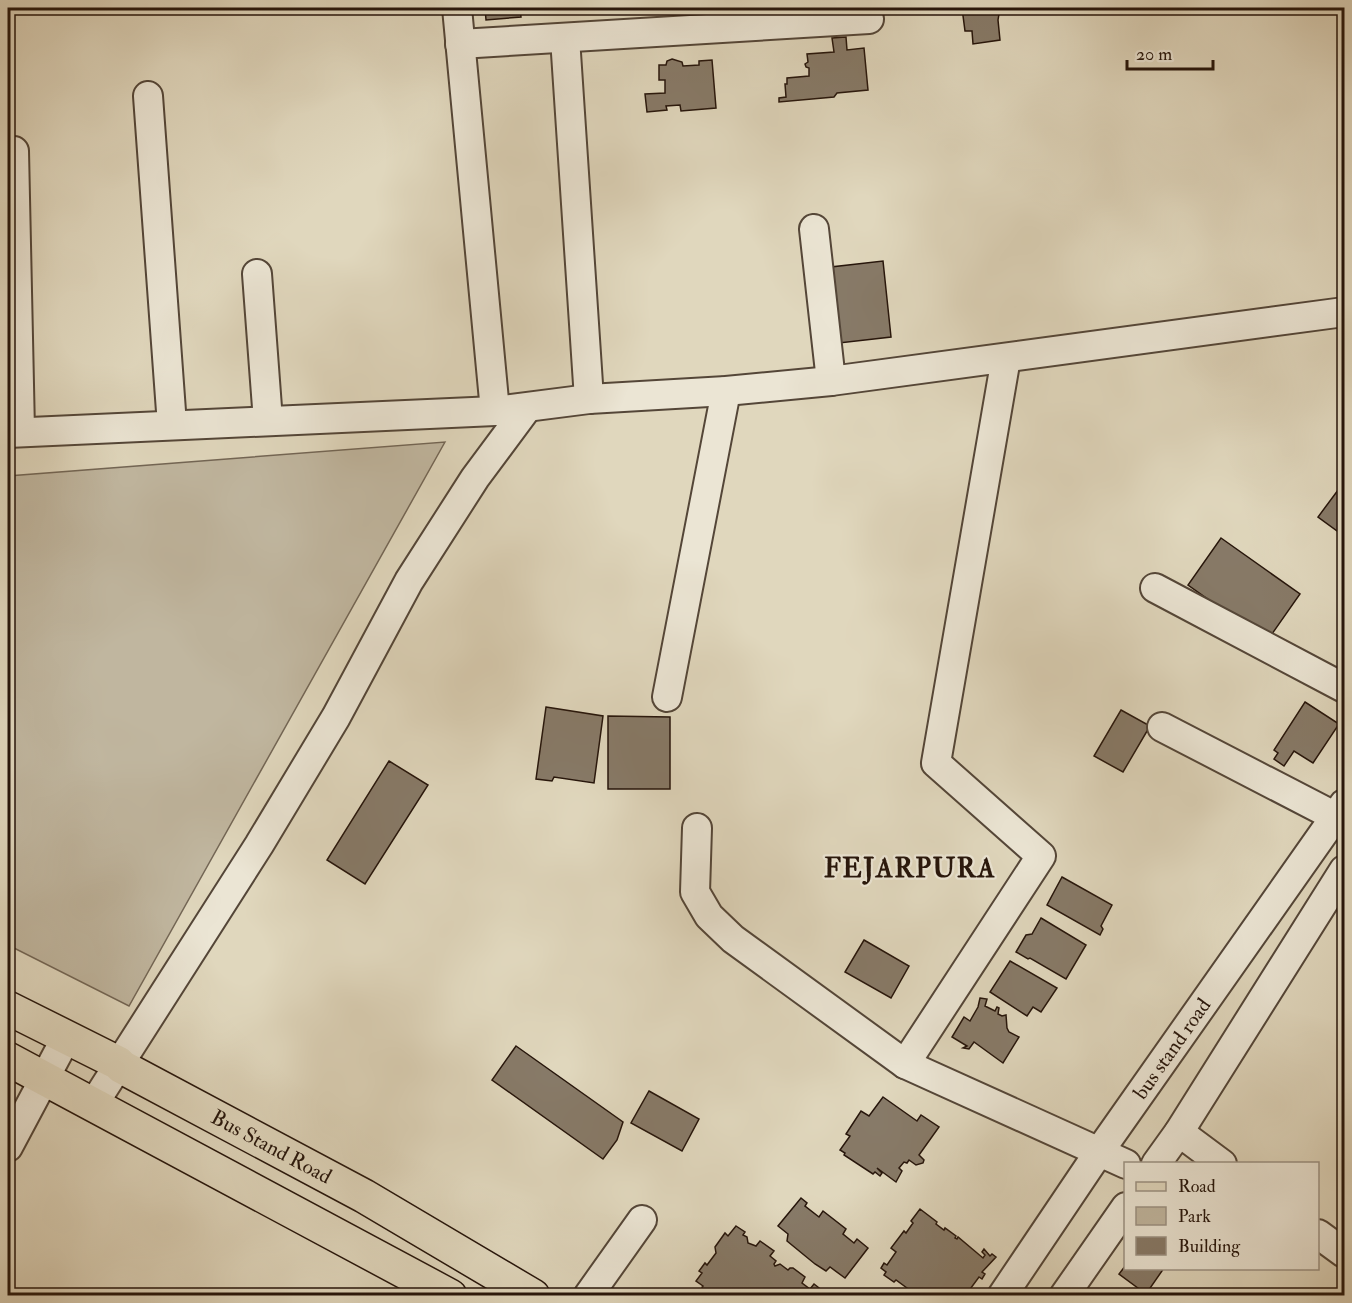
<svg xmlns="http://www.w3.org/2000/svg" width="1352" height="1303" font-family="'IM FELL Double Pica',serif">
  <rect width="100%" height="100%" fill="#e0d7bd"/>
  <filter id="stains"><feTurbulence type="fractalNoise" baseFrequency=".00333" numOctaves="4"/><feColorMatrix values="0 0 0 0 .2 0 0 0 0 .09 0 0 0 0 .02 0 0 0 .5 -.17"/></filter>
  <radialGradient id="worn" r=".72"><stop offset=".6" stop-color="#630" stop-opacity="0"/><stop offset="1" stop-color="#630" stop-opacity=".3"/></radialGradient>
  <path fill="#c0b69f" stroke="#736655" stroke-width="1.5" d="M445 442 129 1006 8 945V476Z"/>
  <g fill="#877a68" stroke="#26150b" stroke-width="1.5">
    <path d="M485 8H522H520L521 17 486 20Z"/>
    <path d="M684 8H741L686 16Z"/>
    <path d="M962 8H1000L998 20 1000 40 973 44 972 31H965Z"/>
    <path d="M846 37 847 50 864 48 868 90 837 93 834 97 779 102V98L786 97 785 84H787V78L809 76V68L806 67 805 64 808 62 807 54 834 52 832 38Z"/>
    <path d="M672 59 682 62 683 66 699 65V61L712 60 716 108 681 111 680 105 666 106 667 110 647 112 645 94 665 93V80H659V65H666L667 61Z"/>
    <path d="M883 261 891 337 839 343 831 267Z"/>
    <path d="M1344 482V536L1318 517Z"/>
    <path d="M1221 538 1300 594 1267 641 1188 585Z"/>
    <path d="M1305 702 1339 724 1313 763 1294 751 1284 766 1274 759 1278 753 1274 750Z"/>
    <path d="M546 707 603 716 594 783 554 777 552 781 536 779Z"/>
    <path d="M1121 710 1150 726 1123 772 1094 756Z"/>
    <path d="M608 716 670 717V789H608Z"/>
    <path d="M389 761 428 785 365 884 327 860Z"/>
    <path d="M1062 877 1112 905 1101 926 1103 929 1100 935 1047 905Z"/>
    <path d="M1041 918 1086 945 1066 979 1030 958 1028 959 1016 952 1026 935 1032 934Z"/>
    <path d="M864 940 909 966 891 998 845 972Z"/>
    <path d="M1010 961 1057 988 1041 1012 1033 1007 1027 1016 990 992Z"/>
    <path d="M980 998 987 999 985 1006 995 1011 997 1007 999 1008 998 1014 1002 1016 1006 1015 1007 1028 1009 1032 1019 1037 1003 1063 974 1042 969 1049 963 1048 967 1046 952 1037 964 1017 970 1021 978 1007Z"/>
    <path d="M516 1046 623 1122 617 1140 603 1159 492 1080Z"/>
    <path d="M649 1091 699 1119 682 1151 631 1123Z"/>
    <path d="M883 1097 917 1121 921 1115 939 1127 919 1155 924 1160 923 1163 916 1165 909 1160 907 1163 904 1162 899 1168 902 1171 896 1182 877 1168 882 1173 880 1176 875 1172 873 1174 844 1155 845 1153 840 1150 850 1136 846 1134 861 1111 869 1116Z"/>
    <path d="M801 1198 807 1203 805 1206 819 1217 823 1211 846 1229 843 1234 854 1243 857 1239 868 1248 845 1278 830 1267 826 1271 815 1264 787 1241 788 1234 778 1226Z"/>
    <path d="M920 1209 937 1222 936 1224 944 1230 945 1228 956 1236 955 1238 957 1239 958 1237 983 1258 985 1255 982 1252 984 1249 990 1256 992 1254 996 1257 982 1272 985 1274 982 1279 979 1277 965 1296H914L915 1294 896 1280 894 1282 884 1275 886 1272 881 1268 884 1263 887 1265 896 1252 891 1248 904 1231 906 1233 913 1223 911 1221Z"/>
    <path d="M736 1226 745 1232 743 1235 747 1237 748 1243 756 1246 760 1241 774 1251 770 1256 776 1261 774 1264 775 1266 780 1264 788 1270 790 1268H793L805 1277 802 1283 810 1289 814 1284 823 1291V1296H712L705 1292 702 1287 703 1286 696 1281 702 1273 699 1271 705 1263 707 1265 716 1253 715 1247 725 1233 728 1236Z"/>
    <path d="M1126 1265V1268H1164L1146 1294 1119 1274Z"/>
  </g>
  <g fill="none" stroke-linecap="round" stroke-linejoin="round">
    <defs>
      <g id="minor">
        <path d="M457 8 495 411"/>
        <path d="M565 38 589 399"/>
        <path d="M460 44 869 19"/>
        <path d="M148 96 172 425"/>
        <path d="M14 151 20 431"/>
        <path d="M814 229 831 381"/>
        <path d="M257 274 268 421"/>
        <path d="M8 433 495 411 589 399 726 391 831 381 1344 312"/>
        <path d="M1155 588 1344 688"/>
        <path d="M667 697 726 391"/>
        <path d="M1162 727 1336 817"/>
        <path d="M697 828 695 892 709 916 733 939 905 1064 1126 1164"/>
        <path d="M905 1064 1041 856 936 763 1006 358"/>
        <path d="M93 1105 259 845 336 717 409 581 475 478 527 408"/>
        <path d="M1179 1132 1222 1164"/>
        <path d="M8 1147 66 1038"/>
        <path d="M1156 1164 1179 1132 1344 870"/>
        <path d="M1318 1234 1344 1253"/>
        <path d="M588 1296 642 1220"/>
        <path id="s1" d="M1002 1296 1099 1152 1344 804"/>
        <path d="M1064 1296 1126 1207"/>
      </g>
      <g id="major">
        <path id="s2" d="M8 1008 118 1063 122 1067 364 1196 533 1296"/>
        <path d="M8 1059 450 1296"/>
      </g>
    </defs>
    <use href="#minor" stroke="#544638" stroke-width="32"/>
    <use href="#major" stroke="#26150b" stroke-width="36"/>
    <use href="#minor" stroke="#ebe5d4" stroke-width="28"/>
    <use href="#major" stroke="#e0d7bd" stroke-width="33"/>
  </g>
  <g text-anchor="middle" stroke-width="4.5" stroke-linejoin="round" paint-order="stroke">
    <g font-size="21" fill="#26150b" stroke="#ebe5d4">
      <text dy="7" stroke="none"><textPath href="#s1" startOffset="300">bus stand road</textPath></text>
      <text dy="7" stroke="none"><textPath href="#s2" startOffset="298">Bus Stand Road</textPath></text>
    </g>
    <g font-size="27" font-weight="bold" letter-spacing="1.5" fill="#26150b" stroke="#ebe5d4">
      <text x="910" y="877">FEJARPURA</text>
    </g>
  </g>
  <rect width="1352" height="1303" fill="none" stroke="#e0d7bd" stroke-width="30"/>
  <rect x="9" y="9" width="1334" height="1285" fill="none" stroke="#26150b" stroke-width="3"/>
  <rect x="15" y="15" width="1322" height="1273" fill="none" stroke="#26150b" stroke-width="1.5"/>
  <rect x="1124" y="1162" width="195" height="108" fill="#ebe5d4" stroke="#9c9284" stroke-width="1.5"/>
  <rect x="1136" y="1182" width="30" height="9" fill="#e0d7bd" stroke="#9c9284" stroke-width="1.5"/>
  <text x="1178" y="1192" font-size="18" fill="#26150b">Road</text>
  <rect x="1136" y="1207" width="30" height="18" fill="#c0b69f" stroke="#9c9284" stroke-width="1.5"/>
  <text x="1178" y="1222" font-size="18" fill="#26150b">Park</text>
  <rect x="1136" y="1237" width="30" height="18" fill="#877a68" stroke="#9c9284" stroke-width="1.5"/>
  <text x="1178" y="1252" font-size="18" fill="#26150b">Building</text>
  <path d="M1127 60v9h86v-9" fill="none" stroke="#26150b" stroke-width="3"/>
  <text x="1136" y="60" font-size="18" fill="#26150b" stroke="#ebe5d4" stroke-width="4.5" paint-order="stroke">20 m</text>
  <rect width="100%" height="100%" filter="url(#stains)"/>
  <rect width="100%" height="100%" fill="url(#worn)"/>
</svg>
